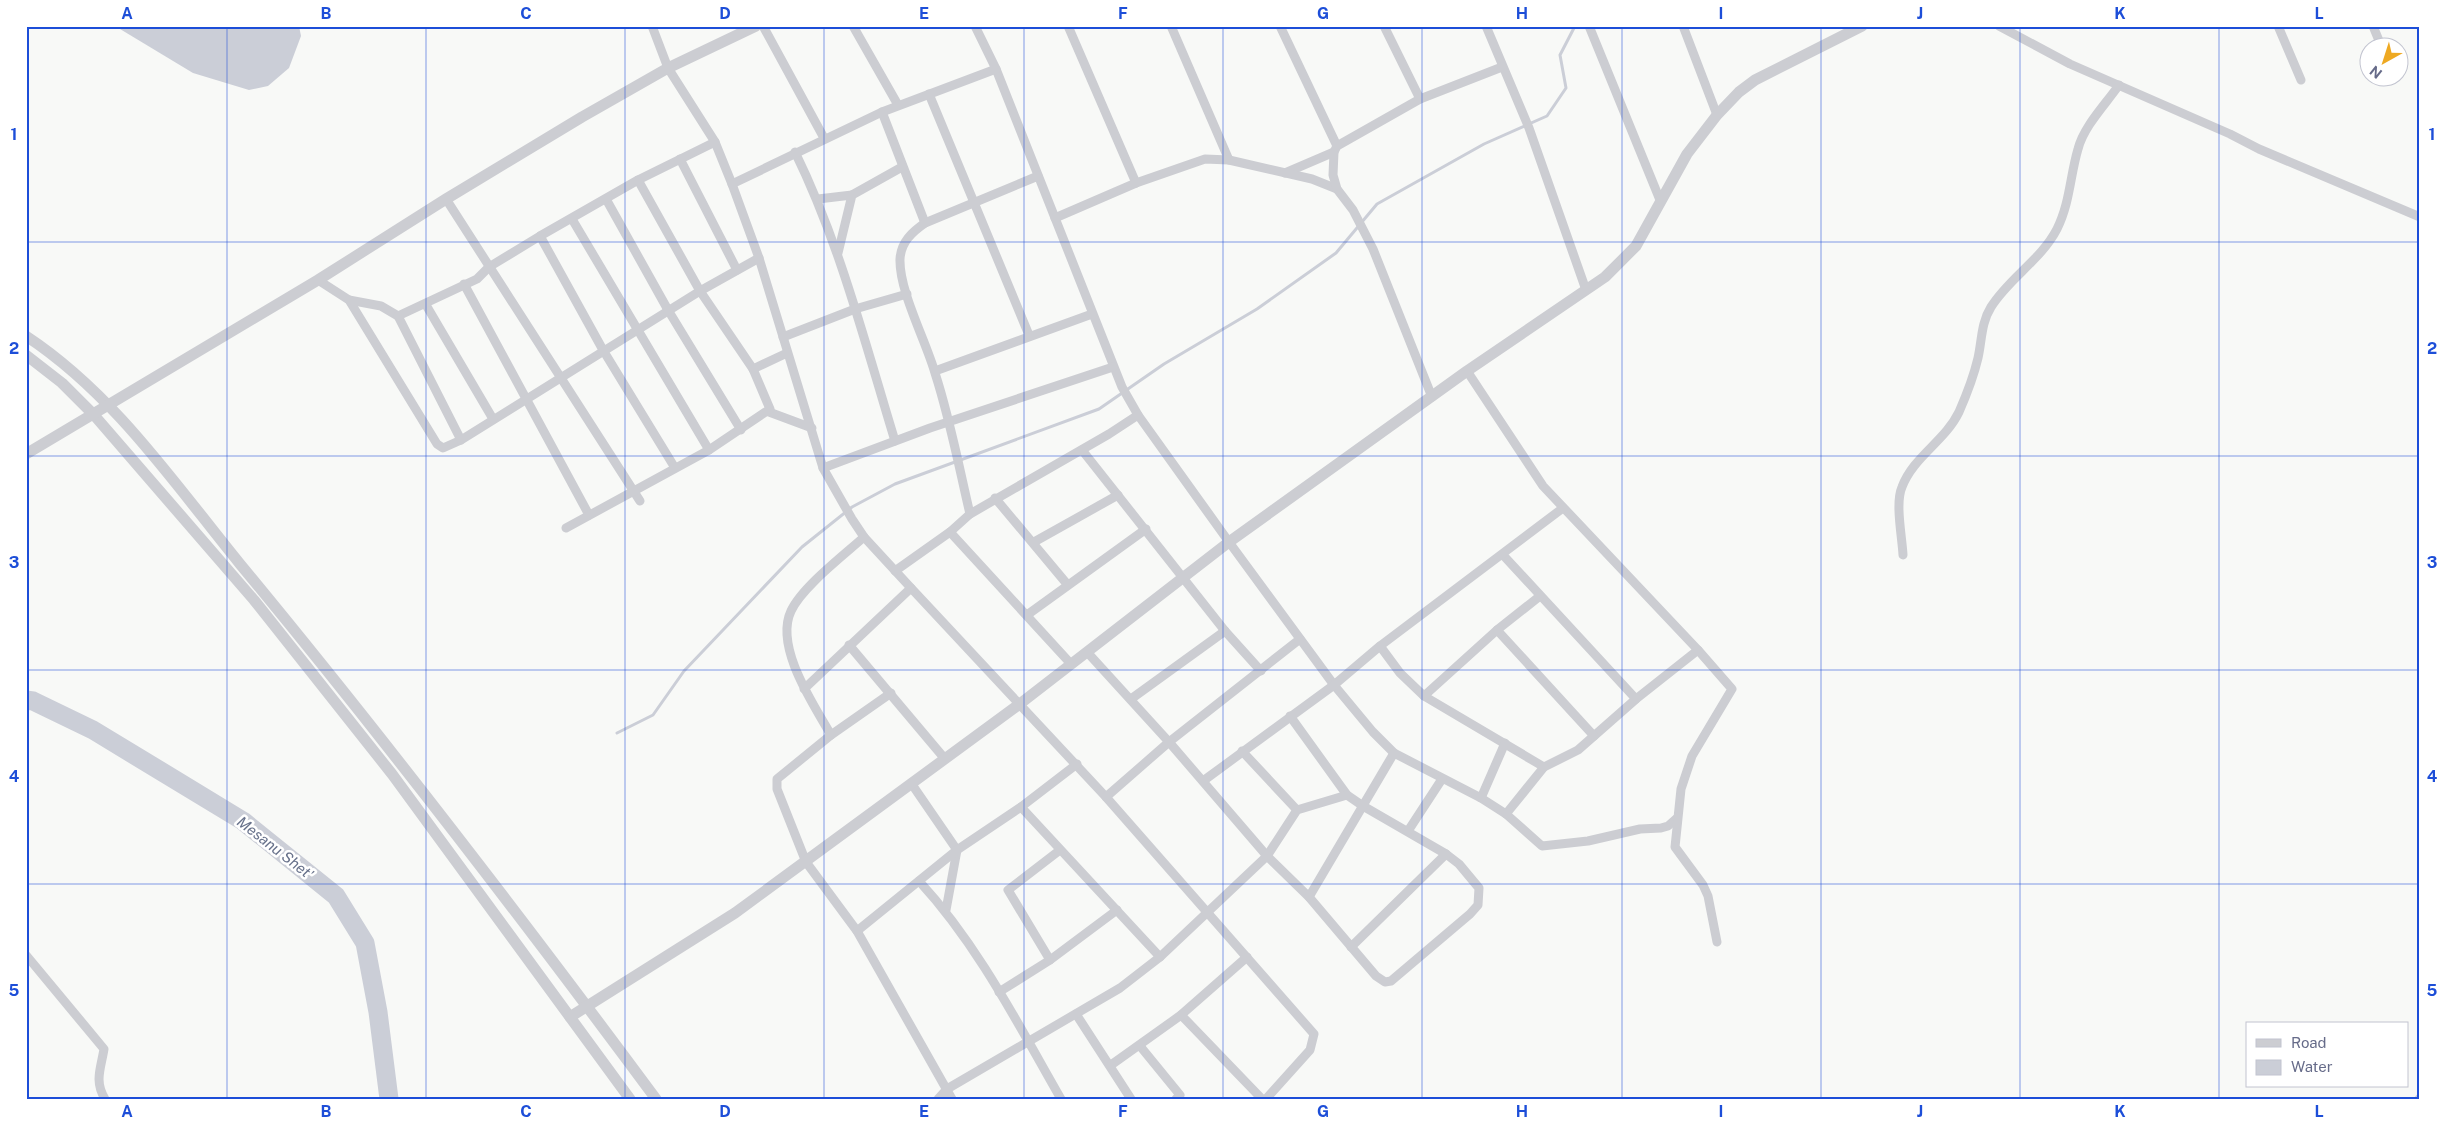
<svg xmlns="http://www.w3.org/2000/svg" width="2446" height="1125" font-family="'Public Sans',sans-serif">
  <rect width="100%" height="100%" fill="#f8f9f7"/>
  <path fill="#cbced7" d="M115 26H299L301 36 289 68 268 86 249 90 193 73Z"/>
  <g fill="none" stroke-linecap="round" stroke-linejoin="round">
    <path stroke="#cbced7" stroke-width="3" d="M617 733 653 715 684 671 802 547 852 507 895 484 1099 409 1164 364 1257 309 1336 253 1377 204 1484 144 1547 116 1566 88 1560 55 1575 26"/>
    <path stroke="#cbced7" stroke-width="19" d="M26 700 33 701 93 730 243 821 336 896 365 943 378 1012 389 1099"/>
    <g stroke="#cccdd2" stroke-width="9">
      <path d="M652 26 668 68 715 142 732 184 759 258 823 468 852 519 864 537 911 588 1106 797 1314 1034 1310 1050 1266 1099"/>
      <path d="M763 26 824 138"/>
      <path d="M853 26 898 105"/>
      <path d="M975 26 996 69 1122 387 1138 415 1229 542 1334 685 1373 732 1394 753 1481 798 1506 814 1542 846 1588 841 1640 829 1661 828 1668 826 1677 818"/>
      <path d="M1068 26 1136 183"/>
      <path d="M1171 26 1229 160"/>
      <path d="M1280 26 1337 146"/>
      <path d="M1384 26 1420 99"/>
      <path d="M1486 26 1529 128 1586 290"/>
      <path d="M1589 26 1660 200"/>
      <path d="M1683 26 1717 115"/>
      <path d="M1999 26 2070 64 2230 134 2259 149 2420 217"/>
      <path d="M2278 26 2301 80"/>
      <path d="M2373 26 2382 48"/>
      <path d="M929 94 1029 335"/>
      <path d="M882 112 925 223"/>
      <path d="M795 152C840 244 865 343 895 441"/>
      <path d="M680 159 737 270"/>
      <path d="M1285 173 1334 152"/>
      <path d="M732 184 882 112 996 69"/>
      <path d="M446 199 640 501"/>
      <path d="M606 199 668 310 741 430"/>
      <path d="M818 199 852 195"/>
      <path d="M1055 218 1136 183 1205 159 1229 160 1312 179 1337 189"/>
      <path d="M572 219 709 450"/>
      <path d="M540 236 603 350 675 468"/>
      <path d="M838 253 852 195 902 167"/>
      <path d="M318 280 349 300 437 444 443 448 461 440"/>
      <path d="M464 284 589 515"/>
      <path d="M349 300 381 306 398 316 461 440 700 291 759 258"/>
      <path d="M426 305 493 419"/>
      <path d="M398 316 477 279 489 267 540 236 638 180 715 142"/>
      <path d="M783 337 855 309 907 294"/>
      <path d="M753 369 787 353"/>
      <path d="M935 371 1092 314"/>
      <path d="M1467 371 1543 486 1698 650 1636 699 1578 750 1544 767 1506 814"/>
      <path d="M1432 397 1373 249 1353 210 1337 189 1333 175 1334 152 1337 146 1420 99 1502 67"/>
      <path d="M769 412 812 428"/>
      <path d="M1082 450 1225 631 1261 671"/>
      <path d="M823 468 930 428 1113 367"/>
      <path d="M995 498 1067 584"/>
      <path d="M970 514C959 467 950 419 935 373 926 341 899 291 900 259 901 242 912 232 925 223L1038 176"/>
      <path d="M566 528 709 450 770 409 753 369 700 291 638 180"/>
      <path d="M950 532 1071 664"/>
      <path d="M1034 542 1118 495"/>
      <path d="M1503 555 1636 699"/>
      <path d="M1903 555C1902 536 1895 503 1902 487 1913 457 1945 441 1959 412 1966 396 1974 375 1978 358 1982 340 1981 323 1991 307 2009 278 2041 260 2057 229 2070 203 2070 176 2078 149 2084 126 2105 105 2119 85"/>
      <path d="M895 571 950 532 970 514 1109 434 1138 415"/>
      <path d="M1027 615 1146 529"/>
      <path d="M1497 630 1594 736"/>
      <path d="M849 645 945 759"/>
      <path d="M1380 646 1400 673 1424 696 1544 767"/>
      <path d="M1698 650 1732 689 1692 756 1681 789 1675 847 1703 885 1708 896 1717 942"/>
      <path d="M1087 652 1169 742 1267 856 1309 897 1376 976 1385 982 1391 981 1470 914 1478 905 1479 888 1459 864 1446 854 1363 806 1347 795 1290 716"/>
      <path d="M804 689 911 588"/>
      <path d="M891 693 831 735 777 779V789L806 862 857 931 952 1099"/>
      <path d="M1424 696 1497 630 1540 596"/>
      <path d="M1131 699 1225 631"/>
      <path d="M831 735C814 705 774 647 791 611 802 587 844 555 864 537"/>
      <path d="M1242 751 1297 810"/>
      <path d="M1203 781 1334 685 1380 646 1563 508"/>
      <path d="M911 783 957 850 946 910"/>
      <path d="M1106 797 1169 742 1300 639"/>
      <path d="M1481 798 1505 743"/>
      <path d="M1021 807 1160 957"/>
      <path d="M1408 831 1442 779"/>
      <path d="M919 881C978 945 1018 1024 1061 1099"/>
      <path d="M1309 897 1394 753"/>
      <path d="M857 931 957 850 1021 807 1077 764"/>
      <path d="M1351 947 1446 854"/>
      <path d="M26 955 104 1049C101 1068 94 1081 105 1099"/>
      <path d="M1050 960 1008 890 1060 850"/>
      <path d="M999 992 1050 960 1117 910"/>
      <path d="M1076 1014 1131 1099"/>
      <path d="M1181 1015 1262 1099"/>
      <path d="M1140 1046 1180 1095 1176 1099"/>
      <path d="M1111 1065 1181 1015 1247 957"/>
      <path d="M938 1099 947 1089 1120 988 1160 957 1267 856 1297 810 1347 795"/>
      <path d="M2419 1099 2420 1098"/>
    </g>
    <g stroke="#cccdd2" stroke-width="11">
      <path d="M26 336C114 394 174 483 240 564 384 738 521 917 656 1099"/>
      <path d="M26 355 62 383 94 415 254 600 392 774 630 1099"/>
      <path d="M26 454 318 280 446 199 582 117 668 68 756 26"/>
      <path d="M570 1017 735 913 1021 703 1229 542 1467 371 1605 277 1636 246 1687 154 1717 115 1739 92 1755 80 1862 26"/>
    </g>
  </g>
  <path fill="none" stroke="#1d4ed8" stroke-width="1" stroke-opacity="0.55" d="M227 26V1099M426 26V1099M625 26V1099M824 26V1099M1024 26V1099M1223 26V1099M1422 26V1099M1622 26V1099M1821 26V1099M2020 26V1099M2219 26V1099M26 242H2420M26 456H2420M26 670H2420M26 884H2420"/>
  <g text-anchor="middle" stroke-width="5" stroke-linejoin="round" paint-order="stroke">
    <g font-size="15" font-style="italic" fill="#68728b" stroke="#fff">
      <text transform="translate(275 848) rotate(38)" y="5">Mesanu Shet'</text>
    </g>
  </g>
  <rect width="2446" height="1125" fill="none" stroke="#ffffff" stroke-width="55"/>
  <rect x="2246" y="1022" width="162" height="65" fill="#ffffff" stroke="#c2c4d0"/>
  <rect x="2256" y="1039" width="25" height="8" fill="#cccdd2" stroke="#c2c4d0"/>
  <text x="2291" y="1048" font-size="15" fill="#666b89">Road</text>
  <rect x="2256" y="1060" width="25" height="15" fill="#cbced7" stroke="#c2c4d0"/>
  <text x="2291" y="1072" font-size="15" fill="#666b89">Water</text>
  <g transform="translate(2384 62) rotate(219)"><circle r="24" fill="#ffffff" stroke="#c2c4d0"/>
  <path d="M0-4L9 19L0 12L-9 19Z" fill="#eea922"/>
  <text y="-8" font-size="14" font-weight="bold" text-anchor="middle" fill="#666b89">N</text>
  </g>
  <rect x="28" y="28" width="2390" height="1070" fill="none" stroke="#1d4ed8" stroke-width="2"/>
  <g font-size="16" text-anchor="middle" font-weight="bold" fill="#1d4ed8">
    <text x="127" y="19">A</text>
    <text x="326" y="19">B</text>
    <text x="526" y="19">C</text>
    <text x="725" y="19">D</text>
    <text x="924" y="19">E</text>
    <text x="1123" y="19">F</text>
    <text x="1323" y="19">G</text>
    <text x="1522" y="19">H</text>
    <text x="1721" y="19">I</text>
    <text x="1920" y="19">J</text>
    <text x="2120" y="19">K</text>
    <text x="2319" y="19">L</text>
    <text x="14" y="140">1</text>
    <text x="2432" y="140">1</text>
    <text x="14" y="354">2</text>
    <text x="2432" y="354">2</text>
    <text x="14" y="568">3</text>
    <text x="2432" y="568">3</text>
    <text x="14" y="782">4</text>
    <text x="2432" y="782">4</text>
    <text x="14" y="996">5</text>
    <text x="2432" y="996">5</text>
    <text x="127" y="1117">A</text>
    <text x="326" y="1117">B</text>
    <text x="526" y="1117">C</text>
    <text x="725" y="1117">D</text>
    <text x="924" y="1117">E</text>
    <text x="1123" y="1117">F</text>
    <text x="1323" y="1117">G</text>
    <text x="1522" y="1117">H</text>
    <text x="1721" y="1117">I</text>
    <text x="1920" y="1117">J</text>
    <text x="2120" y="1117">K</text>
    <text x="2319" y="1117">L</text>
  </g>
</svg>
